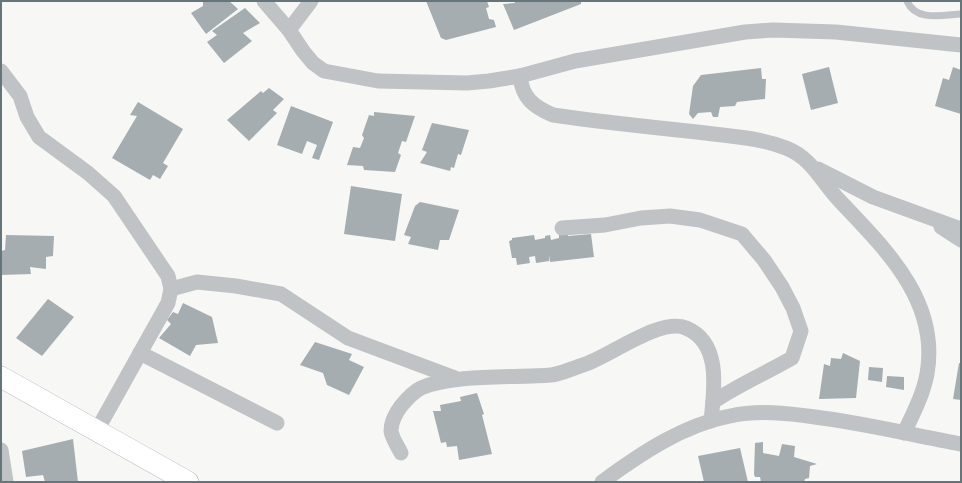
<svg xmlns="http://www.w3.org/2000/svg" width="962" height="483" font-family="Signika,sans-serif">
  <rect width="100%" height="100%" fill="#f7f7f5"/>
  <g fill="#a5adb1">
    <path d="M203 1H229L238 9 206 34 191 13 203 6Z"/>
    <path d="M426 1H487L489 7 486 8 489 19 494 20 496 27 446 40 441 38Z"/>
    <path d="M514 1H581V4L514 30 503 4 515 3Z"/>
    <path d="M245 8 260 23 243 33 252 41 224 63 207 42 217 35 212 31Z"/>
    <path d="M829 67 838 103 811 110 802 74Z"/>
    <path d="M953 67 961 70V114L935 106 943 78 949 80Z"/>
    <path d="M761 68 762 79H766L765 99 737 102 735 106 720 107 718 117H713L711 112 698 113 693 119 689 114 693 86 701 75Z"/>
    <path d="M269 88 284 99 273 110 277 113 249 141 227 120 261 91 263 93Z"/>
    <path d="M138 102 183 129 163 163 168 166 160 179 153 175 150 180 112 158 137 116 130 115Z"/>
    <path d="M291 106 333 122 319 160 312 158 317 145 307 141 302 154 277 145Z"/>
    <path d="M374 112 415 116 406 142 402 141 398 153 401 155 395 172 364 170 363 166 347 165 353 147 360 148 364 138 362 135 369 115 374 116Z"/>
    <path d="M432 123 469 130 461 155 458 154 454 168 451 167 450 171 420 163 427 152 422 150Z"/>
    <path d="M351 186 402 194 395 241 344 234Z"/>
    <path d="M420 202 459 210 449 240H440L438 250 408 244 411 237 404 235 415 206Z"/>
    <path d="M568 233V236L591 234 594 257 550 262 549 255V261L536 263 535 256 529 257 530 263 517 265 516 258H512L509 241 512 240V238L534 235 535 240 545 238V236L550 235 551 240 559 238V235Z"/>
    <path d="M6 235 54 236 53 256 46 257V269L30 267 31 274 1 275V251L5 250Z"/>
    <path d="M48 299 74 317 42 356 16 338Z"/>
    <path d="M183 303 212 317 218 343 196 345 190 356 159 338 171 324 167 320 173 312 178 314Z"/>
    <path d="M315 342 352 354 349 360 364 367 349 395 327 385 323 373 300 365Z"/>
    <path d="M843 353 860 361 856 398 819 399 824 364 830 366 831 358 841 359Z"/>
    <path d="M959 363H961V400L953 399Z"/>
    <path d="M869 367 883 368 882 382 868 380Z"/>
    <path d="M887 376 904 377V390L886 387Z"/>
    <path d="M477 393 484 414 482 415 492 454 459 460 457 446 447 447 446 442 441 443 433 411H441L440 405 461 401 460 397Z"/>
    <path d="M73 439 78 482H45L43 475 26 477 22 451Z"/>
    <path d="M763 442V453L779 456 782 444 795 446 794 457 817 464 810 466 809 478 805 479 804 482H761L760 477H755L754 474 755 443Z"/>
    <path d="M740 448 748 482H704L698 456Z"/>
  </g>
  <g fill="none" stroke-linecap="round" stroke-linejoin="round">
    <defs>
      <path id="secondary" d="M1 377 188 482"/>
    </defs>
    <use href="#secondary" stroke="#b2b7ba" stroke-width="22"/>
    <path stroke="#bfc3c6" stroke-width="7" d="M907 1C916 22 943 15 961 14"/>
    <g stroke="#bfc3c6" stroke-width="15">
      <path d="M264 1 289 30 303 51 313 63 324 71 378 81 467 83 489 81 520 76 575 61 745 32 773 30 836 32 961 45"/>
      <path d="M289 30 311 1"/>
      <path d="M1 71 20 96 27 117 39 137 88 173 114 196 168 276 171 289 168 303 96 432"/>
      <path d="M520 76C522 98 534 107 553 115 601 122 649 127 697 132 727 136 758 137 786 148 812 158 821 181 839 200 884 248 940 300 927 374 923 395 913 414 904 433"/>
      <path d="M818 169 873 197 961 229"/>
      <path d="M941 227 961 240"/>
      <path d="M562 228 605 225 641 218 670 216 700 220 742 234 764 260 782 287 793 308 801 331 792 358C766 373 738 385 713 402"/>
      <path d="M171 289 197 282 236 286 281 294 348 338 455 378"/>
      <path d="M140 353 277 423"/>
      <path d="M1 450 6 482"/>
      <path d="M401 453C398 447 392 438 391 431 391 421 395 414 401 406 406 400 413 392 421 388 452 374 515 378 551 375 561 374 573 368 583 365 609 357 660 317 686 328 722 343 714 390 711 421"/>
      <path d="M602 482C640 454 683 425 730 416 758 410 787 413 815 417 864 423 912 435 961 444"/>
    </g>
    <use href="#secondary" stroke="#fff" stroke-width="21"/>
  </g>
  <rect width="962" height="483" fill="none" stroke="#66757c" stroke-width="4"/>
</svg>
